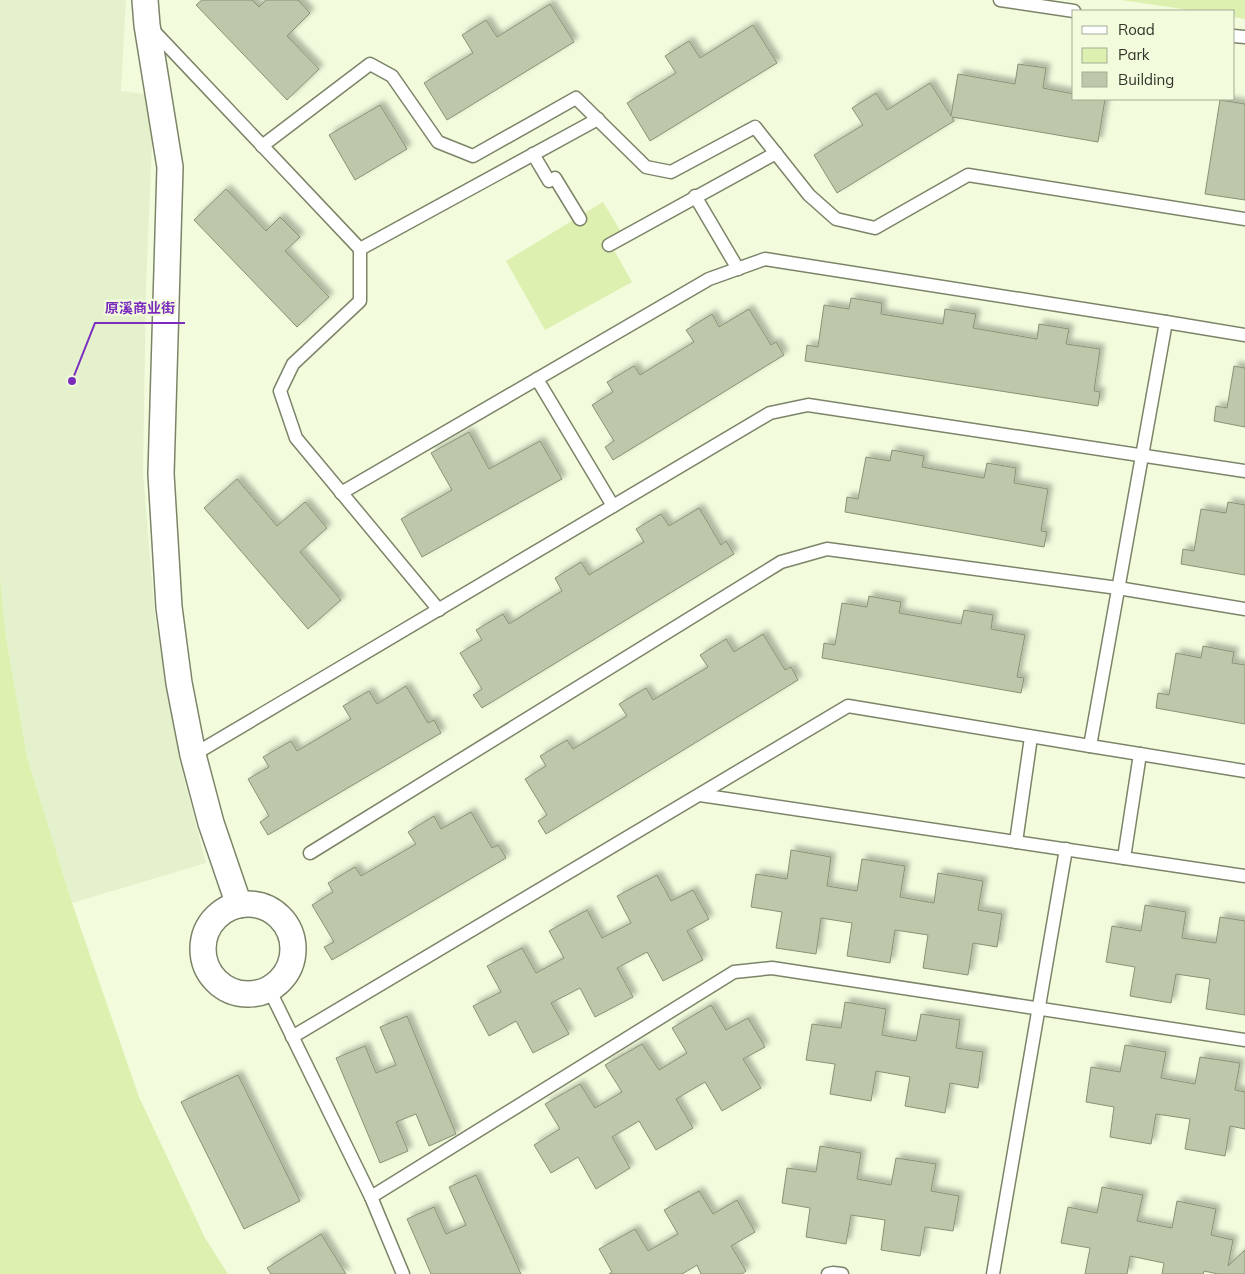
<svg xmlns="http://www.w3.org/2000/svg" width="1245" height="1274" font-family="Mulish,'Noto Sans SC',sans-serif">
  <defs>
    <filter id="shadow"><feDropShadow dx="4.5" dy="-4.5" stdDeviation="2.5" flood-color="#0004"/></filter>
  </defs>
  <rect width="100%" height="100%" fill="#f2fcdd"/>
  <path fill="#e5f1cc" d="M0 0H126L121 91 154 95 146 289 143 472 155 617 180 763 206 863 72 903 27 757 6 637 0 577Z"/>
  <g fill="#ddf0af">
    <path d="M1121 0H1245V19L1234 17V11H1196Z"/>
    <path d="M603 202 623 235 610 243 632 282 545 330 506 261Z"/>
    <path d="M0 577 6 637 27 757 72 903 139 1097 205 1238 228 1274H0Z"/>
  </g>
  <g fill="#bdc7a9" stroke="#8a9276" filter="url(#shadow)">
    <path d="M202 0H252L259 7 266 0H298L310 13 287 36 319 69 287 100 196 5Z"/>
    <path d="M550 4 574 42 447 120 424 83 473 53 462 35 486 20 497 37Z"/>
    <path d="M753 25 777 63 650 141 627 103 676 73 665 56 689 41 700 58Z"/>
    <path d="M1018 64 1046 68 1043 88 1074 94V99H1105L1098 142 952 117 954 121 837 193 814 155 863 125 852 108 876 93 887 110 930 83 951 116 958 74 1015 84Z"/>
    <path d="M1220 100 1245 104V200L1205 194Z"/>
    <path d="M380 105 407 149 355 180 329 135Z"/>
    <path d="M226 189 266 231 280 217 300 237 285 251 329 297 297 327 194 220Z"/>
    <path d="M851 298 882 303 881 314 943 324 945 309 976 314 973 328 1037 339 1039 324 1069 329 1066 344 1100 349 1094 391 1100 392 1098 406 805 361 807 345 818 347 824 305 849 309Z"/>
    <path d="M749 309 771 345 776 342 784 355 613 460 605 447 614 441 592 405 613 392 607 382 634 366 640 375 694 342 686 330 712 314 719 327Z"/>
    <path d="M1234 366 1245 368V427L1214 421 1216 406 1227 408Z"/>
    <path d="M469 432 489 469 540 441 562 479 422 557 401 519 452 490 431 453Z"/>
    <path d="M892 450 924 456 922 467 984 478 987 463 1016 468 1014 483 1048 489 1041 531 1047 532 1044 547 845 512 847 497 858 499 866 457 890 461Z"/>
    <path d="M237 479 277 526 305 502 327 528 300 552 341 600 308 629 204 508Z"/>
    <path d="M1228 502 1245 505V575L1181 564 1183 549 1194 551 1201 509 1226 513Z"/>
    <path d="M699 508 721 545 726 541 734 554 482 708 473 695 482 689 460 653 482 640 476 630 503 614 509 624 562 591 555 578 581 562 589 575 644 542 636 529 661 514 669 526Z"/>
    <path d="M869 596 901 602 899 613 961 624 964 610 993 615 991 629 1025 635 1017 677 1024 678 1021 693 822 658 824 643 835 645 842 603 867 607Z"/>
    <path d="M763 634 785 670 791 667 798 680 546 834 538 821 547 815 525 779 546 766 540 756 567 740 573 749 627 716 619 704 646 688 653 700 708 667 700 655 726 639 734 652Z"/>
    <path d="M1203 646 1234 652 1232 663 1245 665V724L1156 708 1158 693 1169 695 1176 653 1201 658Z"/>
    <path d="M406 686 428 723 434 720 441 733 268 835 260 822 269 816 248 779 269 767 263 757 291 741 297 751 351 719 343 706 369 691 377 704Z"/>
    <path d="M471 812 492 848 498 845 506 858 332 960 324 947 334 942 312 905 333 892 328 883 355 867 361 876 416 844 408 832 434 816 441 829Z"/>
    <path d="M791 850 831 857 827 886 857 891 862 859 905 866 900 897 934 903 938 873 983 881 978 910 1002 914 997 947 973 943 968 975 923 968 928 935 895 930 890 963 847 956 852 923 821 918 816 954 776 948 782 912 751 907 756 874 787 879Z"/>
    <path d="M657 875 671 901 693 890 709 919 687 931 703 960 663 981 647 952 617 968 633 997 595 1017 580 988 551 1003 569 1034 533 1053 516 1021 489 1036 473 1006 501 992 487 966 522 948 536 973 564 958 549 931 587 910 602 938 631 923 617 896Z"/>
    <path d="M1145 905 1186 912 1182 938 1216 943 1220 917 1245 921V1015L1206 1009 1210 979 1176 974 1171 1003 1130 996 1135 967 1106 962 1112 926 1141 931Z"/>
    <path d="M845 1002 886 1009 882 1035 916 1041 921 1014 960 1020 956 1048 983 1052 978 1088 950 1083 945 1113 905 1106 910 1077 876 1071 871 1101 830 1094 835 1064 806 1060 812 1024 841 1028Z"/>
    <path d="M711 1005 726 1030 748 1018 765 1047 743 1059 761 1088 722 1111 705 1082 676 1099 693 1128 656 1150 639 1121 612 1137 630 1168 596 1189 578 1157 551 1173 534 1145 560 1129 545 1104 580 1084 595 1108 622 1092 605 1065 642 1044 659 1070 687 1053 672 1028Z"/>
    <path d="M407 1016 456 1134 429 1146 416 1114 396 1122 408 1151 380 1163 336 1058 365 1046 376 1073 396 1065 380 1027Z"/>
    <path d="M1125 1045 1166 1052 1161 1078 1195 1084 1200 1057 1240 1063 1235 1090 1245 1092V1129L1230 1126 1225 1156 1185 1149 1190 1119 1156 1114 1151 1144 1110 1137 1114 1107 1086 1102 1091 1067 1120 1072Z"/>
    <path d="M238 1075 300 1201 244 1229 181 1102Z"/>
    <path d="M820 1146 861 1153 857 1179 891 1185 896 1158 936 1164 931 1191 959 1196 953 1231 925 1227 920 1256 881 1250 885 1220 851 1215 846 1244 806 1237 810 1208 782 1203 787 1168 816 1172Z"/>
    <path d="M476 1175 521 1274H431L407 1219 434 1207 446 1234 466 1225 449 1187Z"/>
    <path d="M1102 1187 1143 1195 1137 1221 1172 1228 1177 1201 1216 1209 1211 1235 1233 1240 1228 1266 1245 1250V1274H1218L1204 1271 1203 1274H1162L1164 1263 1130 1256 1127 1274H1085L1090 1248 1061 1243 1068 1207 1097 1213Z"/>
    <path d="M699 1191 713 1214 737 1200 755 1232 731 1246 746 1271 742 1274H701L697 1265 682 1274H609L612 1272 599 1249 635 1229 648 1251 678 1234 664 1210Z"/>
    <path d="M321 1234 346 1274H271L267 1268Z"/>
  </g>
  <g fill="none" stroke-linecap="round" stroke-linejoin="round">
    <defs>
      <g id="service">
        <path d="M1000 0 1074 11"/>
        <path d="M150 27 360 249V301L293 364 280 391 296 438 439 610"/>
        <path d="M1234 36 1245 37"/>
        <path d="M262 146 370 64 392 76 438 142 473 156 576 98 646 167 671 172 755 127 809 195 836 219 875 228 968 175 1245 219"/>
        <path d="M533 154 549 181 555 178 580 219"/>
        <path d="M695 196 738 269"/>
        <path d="M609 245 776 153"/>
        <path d="M360 249 598 119"/>
        <path d="M1166 322 1245 335"/>
        <path d="M537 379 613 506"/>
        <path d="M341 493 709 279 765 259 1166 322 1090 746 1245 771"/>
        <path d="M193 755 770 413 808 405 1245 471"/>
        <path d="M700 795 1245 876"/>
        <path d="M1016 842 1031 737"/>
        <path d="M310 853 781 562 827 549 1118 588 1245 609"/>
        <path d="M1124 858 1140 754"/>
        <path d="M269 989 371 1197 403 1274"/>
        <path d="M292 1037 848 706 1090 746"/>
        <path d="M371 1197 734 972 772 968 1245 1040"/>
        <path d="M828 1274 833 1273 842 1274"/>
        <path d="M993 1274 1066 849"/>
      </g>
      <g id="minor">
        <path d="M145 0 147 25 170 167 161 474 169 607 179 683 193 755 211 823 239 905"/>
        <circle cx="248" cy="949" r="45"/>
      </g>
    </defs>
    <use href="#service" stroke="#7c8468" stroke-width="15"/>
    <use href="#minor" stroke="#7c8468" stroke-width="28"/>
    <use href="#service" stroke="#fff" stroke-width="12"/>
    <use href="#minor" stroke="#fff" stroke-width="25"/>
  </g>
  <path fill="none" stroke="#7b2cbf" stroke-width="2" d="M72 381L95 323H185"/>
  <circle fill="#7b2cbf" stroke="#f2fcdd" stroke-width="2" cx="72" cy="381" r="5"/>
  <g font-size="14" text-anchor="middle" font-weight="bold" fill="#7b2cbf" stroke="#f2fcdd" stroke-width="4.5" stroke-linejoin="round" paint-order="stroke">
    <text x="140" y="313">原溪商业街</text>
  </g>
  <rect x="1072" y="10" width="162" height="90" fill="#f2fcdd" stroke="#a5ac95"/>
  <rect x="1082" y="26" width="25" height="8" fill="#ffffff" stroke="#a5ac95"/>
  <text x="1118" y="35" font-size="15" fill="#313529">Road</text>
  <rect x="1082" y="48" width="25" height="15" fill="#ddf0af" stroke="#a5ac95"/>
  <text x="1118" y="60" font-size="15" fill="#313529">Park</text>
  <rect x="1082" y="72" width="25" height="15" fill="#bdc7a9" stroke="#a5ac95"/>
  <text x="1118" y="85" font-size="15" fill="#313529">Building</text>
</svg>
